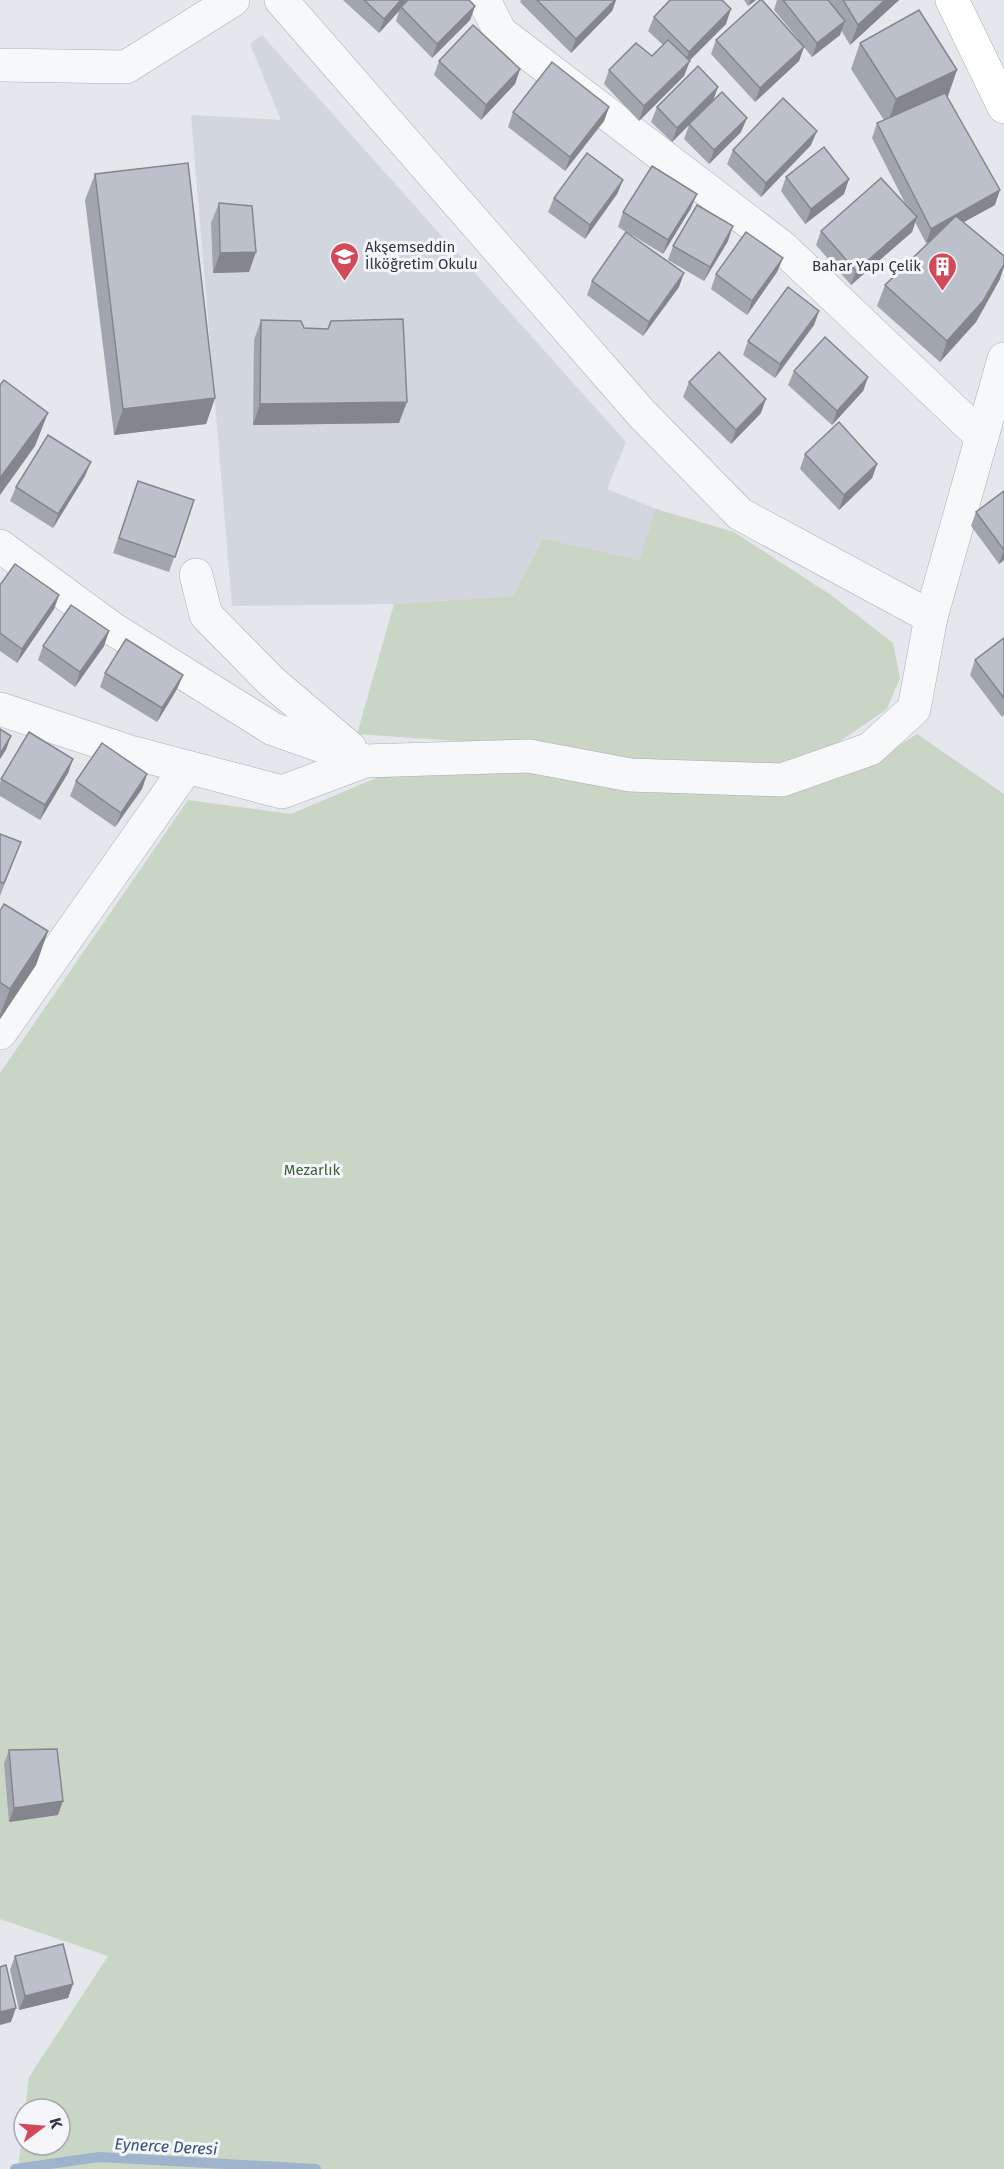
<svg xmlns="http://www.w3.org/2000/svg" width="1004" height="2169" font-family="'Fira Sans',sans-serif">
  <rect width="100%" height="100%" fill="#e4e7ec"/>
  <path fill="#d2d6de" d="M262 35 626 442 607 489 656 509 639 560 543 538 513 596 394 604 232 606 191 115 281 120 250 44Z"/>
  <g fill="#c9d6c5">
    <path d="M656 509 734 532 831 595 893 643 900 678 887 709 830 748 767 767 656 763 527 746 357 734 394 604 513 596 543 538 639 560Z"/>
    <path d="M917 734 1004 794V2169H18L24 2120V2145H60V2109H25L29 2077 108 1956 0 1919V1073L188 800 291 814 395 770H533L668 791 805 790 860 770Z"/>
  </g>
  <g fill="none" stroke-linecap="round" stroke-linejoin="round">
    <path stroke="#9fb4cc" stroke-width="10" d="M15 2169 99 2157 316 2169"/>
    <defs>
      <g id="minor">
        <path d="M281 0 642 414 740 514 931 617"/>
        <path d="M484 0 500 32 782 247 982 437"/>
        <path d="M0 65 126 67 233 0"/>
        <path d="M0 546 113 629 273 729 365 761"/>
        <path d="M196 575 206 615 272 682 350 748"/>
        <path d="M0 709 130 752 282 792 365 761 529 756 630 775 782 780 870 749 914 709 931 617 1004 359"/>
        <path d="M0 1033 187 767"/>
      </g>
      <path id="secondary" d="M952 0 1004 107"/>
    </defs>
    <use href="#minor" stroke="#a9aeb7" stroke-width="34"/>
    <use href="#secondary" stroke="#a9aeb7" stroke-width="34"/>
    <use href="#minor" stroke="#f7f8fa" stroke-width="33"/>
    <use href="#secondary" stroke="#fff" stroke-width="33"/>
  </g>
  <g fill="#a1a5ae">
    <path d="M343 0H469L475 6 470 20 432 58 396 21 399 11 379 33Z"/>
    <path d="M521 0H616L612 11 571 53 520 2Z"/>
    <path d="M744 0H756L748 6Z"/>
    <path d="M777 0H899L850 45 841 30 840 35 812 57 804 47 799 61 755 102 711 54 716 40 798 39 774 10Z"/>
    <path d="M654 17 726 24 689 61 684 76 639 121 604 84 609 70 652 56 663 45 648 31Z"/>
    <path d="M860 43 948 96 947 97 995 205 963 222 1000 279 976 322 940 362 877 306 885 285 930 241 926 243 915 222 912 232 851 285 816 245 821 231 907 207 872 138 877 123 884 120 851 69Z"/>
    <path d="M439 61 520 69 515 84 481 120 434 75Z"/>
    <path d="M713 101 741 132 709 164 684 139 689 125 672 142 651 122 657 107Z"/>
    <path d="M609 107 604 121 565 171 508 127 513 112Z"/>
    <path d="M811 145 761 197 727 164 733 150Z"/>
    <path d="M95 174 215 398 206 424 114 435 85 200Z"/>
    <path d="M786 177 844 194 805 224 781 191Z"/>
    <path d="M623 180 617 194 585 239 548 212 554 198Z"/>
    <path d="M219 203 249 272 213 273 211 223Z"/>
    <path d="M691 208 663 254 627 232 679 287 643 336 587 295 592 281 626 232 618 227 623 212Z"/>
    <path d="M728 241 704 281 668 260 673 246Z"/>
    <path d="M783 258 777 272 747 315 711 289 716 274Z"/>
    <path d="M819 311 814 325 775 378 743 355 748 341Z"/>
    <path d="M261 320 304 328 399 423 253 425 254 340Z"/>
    <path d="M794 371 868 377 863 391 832 425 788 385Z"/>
    <path d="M689 382 761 413 731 444 683 397Z"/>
    <path d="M805 454 877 464 872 478 839 510 800 469Z"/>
    <path d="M85 476 53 528 10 501 16 487Z"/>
    <path d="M138 481 194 500 169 572 113 553Z"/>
    <path d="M1004 491V560L999 564 971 526 976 512Z"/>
    <path d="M0 585 59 595 54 609 17 663 0 651Z"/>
    <path d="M109 631 104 646 75 687 38 660 43 646Z"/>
    <path d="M1004 638V715L1002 717 970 675 975 660Z"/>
    <path d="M105 673 183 675 177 689 157 722 100 687Z"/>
    <path d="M73 759 68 773 40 820 0 796V783L1 779Z"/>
    <path d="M147 774 142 789 115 827 70 796 76 781Z"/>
    <path d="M0 834 21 842 0 896Z"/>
    <path d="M0 911 48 931 36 965 0 1019Z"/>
    <path d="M9 1750 58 1815 9 1822 4 1764Z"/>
    <path d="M15 1956 73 1984 68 1998 19 2010 10 1970Z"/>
  </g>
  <g fill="#83868d">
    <path d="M401 0H409L401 7 399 11 379 33 384 19Z"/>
    <path d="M615 0H616L612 11 571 53 576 39Z"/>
    <path d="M751 0H756L748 6Z"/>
    <path d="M885 0H899L850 45 858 25Z"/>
    <path d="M475 6 470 20 432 58 437 44Z"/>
    <path d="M731 9 726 24 684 66 689 52Z"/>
    <path d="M845 21 840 35 812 57 817 43Z"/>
    <path d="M804 47 799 61 755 102 760 88Z"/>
    <path d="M690 61 684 76 639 121 644 106Z"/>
    <path d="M520 69 515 84 481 120 486 105Z"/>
    <path d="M957 70 948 96 887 125 896 99Z"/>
    <path d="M718 87 713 101 672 142 677 128Z"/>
    <path d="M609 107 604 121 565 171 570 157Z"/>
    <path d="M747 118 741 132 709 164 714 150Z"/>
    <path d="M817 131 811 145 761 197 766 183Z"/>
    <path d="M849 179 844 194 805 224 811 209Z"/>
    <path d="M623 180 617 194 585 239 590 225Z"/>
    <path d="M1000 190 995 205 926 243 931 229Z"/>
    <path d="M697 194 691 208 663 254 668 240Z"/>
    <path d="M917 217 912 232 851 285 856 271Z"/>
    <path d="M733 226 728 241 704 281 710 267Z"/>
    <path d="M256 252 249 272 213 273 220 253Z"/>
    <path d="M783 258 777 272 747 315 752 301Z"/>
    <path d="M1004 264V267L1000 279 976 322 940 362 947 341Z"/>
    <path d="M684 273 679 287 643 336 649 322Z"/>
    <path d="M819 311 814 325 775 378 780 364Z"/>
    <path d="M868 377 863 391 832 425 837 411Z"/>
    <path d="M215 398 206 424 114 435 123 409Z"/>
    <path d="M766 399 761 413 731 444 736 430Z"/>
    <path d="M407 402 399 423 253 425 260 404Z"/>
    <path d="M48 413 35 446 0 495V478Z"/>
    <path d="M91 462 85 476 53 528 58 514Z"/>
    <path d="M877 464 872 478 839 510 844 495Z"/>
    <path d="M1004 549V560L999 564Z"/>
    <path d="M59 595 54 609 17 663 22 649Z"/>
    <path d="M109 631 104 646 75 687 80 672Z"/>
    <path d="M183 675 177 689 157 722 162 708Z"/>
    <path d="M11 736 6 750 0 759V754Z"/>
    <path d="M73 759 68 773 40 820 45 805Z"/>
    <path d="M147 774 142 789 115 827 121 813Z"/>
    <path d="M48 931 36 965 0 1019V1015L10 989Z"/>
    <path d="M63 1801 58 1815 9 1822 14 1808Z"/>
    <path d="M73 1984 68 1998 19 2010 25 1996Z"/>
    <path d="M16 2008 11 2022 0 2025V2012Z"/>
  </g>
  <g fill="#bbc0ca" stroke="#83868d" stroke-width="1.5">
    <path d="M364 0H401L384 19Z"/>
    <path d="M408 0H469L475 6 437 44 401 7Z"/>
    <path d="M537 0H615L576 39Z"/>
    <path d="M670 0H722L731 9 689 52 654 17Z"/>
    <path d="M760 0H762L804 47 760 88 716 40Z"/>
    <path d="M783 0H828L845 21 817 43Z"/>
    <path d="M843 0H885L858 25Z"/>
    <path d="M919 10 957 70 896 99 860 43Z"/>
    <path d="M473 25 520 69 486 105 439 61Z"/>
    <path d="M668 40 690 61 644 106 609 70 636 43 652 56Z"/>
    <path d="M552 62 609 107 570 157 513 112Z"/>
    <path d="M698 66 718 87 677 128 657 107Z"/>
    <path d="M722 92 747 118 714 150 689 124Z"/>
    <path d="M945 93 1000 190 931 229 877 123Z"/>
    <path d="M783 98 817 131 766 183 733 150Z"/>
    <path d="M824 147 849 179 811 209 786 177Z"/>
    <path d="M587 153 623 180 590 225 554 198Z"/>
    <path d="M188 163 215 398 123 409 95 174Z"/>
    <path d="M652 166 697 194 668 240 623 212Z"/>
    <path d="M881 178 917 217 856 271 821 231Z"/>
    <path d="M219 203 252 206 256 252 220 253Z"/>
    <path d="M697 205 733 226 710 267 673 246Z"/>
    <path d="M956 216 1004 256V264L983 301 947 341 885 285Z"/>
    <path d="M626 232 684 273 649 322 592 281Z"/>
    <path d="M746 232 783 258 752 301 716 274Z"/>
    <path d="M788 287 819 311 780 364 748 341Z"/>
    <path d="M403 319 407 402 260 404 261 320 301 321 304 328 328 329 331 321Z"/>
    <path d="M825 337 868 377 837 411 794 371Z"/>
    <path d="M719 352 766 399 736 430 689 382Z"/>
    <path d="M4 380 48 413 0 478V385Z"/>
    <path d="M839 422 877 464 844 495 805 454Z"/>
    <path d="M48 435 91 462 58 514 16 487Z"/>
    <path d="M138 481 194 500 175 557 119 538Z"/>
    <path d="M1004 491V550L976 512Z"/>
    <path d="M15 564 59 595 22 649 0 633V585Z"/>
    <path d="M71 605 109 631 80 672 43 646Z"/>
    <path d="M1004 638V698L975 660Z"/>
    <path d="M126 639 183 675 162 708 105 673Z"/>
    <path d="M0 729 11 736 0 754Z"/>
    <path d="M29 732 73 759 45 805 1 779Z"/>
    <path d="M102 743 147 774 121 813 76 781Z"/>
    <path d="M0 834 21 842 4 883 0 882Z"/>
    <path d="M4 904 48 931 10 989 0 982V911Z"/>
    <path d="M57 1749 63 1801 14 1808 9 1750Z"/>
    <path d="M63 1944 73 1984 25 1996 15 1956Z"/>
    <path d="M6 1965 16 2008 0 2012V1967Z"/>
  </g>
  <defs>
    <symbol id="school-pin" viewBox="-11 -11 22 30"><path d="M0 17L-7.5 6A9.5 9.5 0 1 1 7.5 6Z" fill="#d1495b" stroke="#f4f6f9"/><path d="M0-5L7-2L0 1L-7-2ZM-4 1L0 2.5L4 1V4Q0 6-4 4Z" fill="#fff"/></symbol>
    <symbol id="building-pin" viewBox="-11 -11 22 30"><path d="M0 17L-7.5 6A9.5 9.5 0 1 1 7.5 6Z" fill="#d1495b" stroke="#f4f6f9"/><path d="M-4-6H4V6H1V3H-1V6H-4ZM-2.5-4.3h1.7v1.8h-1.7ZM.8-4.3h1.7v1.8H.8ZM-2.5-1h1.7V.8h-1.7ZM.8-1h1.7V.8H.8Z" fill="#fff"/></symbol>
  </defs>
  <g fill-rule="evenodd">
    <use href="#school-pin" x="328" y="240" width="33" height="45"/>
    <use href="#building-pin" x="926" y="250" width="33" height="45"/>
  </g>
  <g text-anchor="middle" stroke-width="6" stroke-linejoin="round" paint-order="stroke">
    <g font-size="15" fill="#2b3445" stroke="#f4f6f9" text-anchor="start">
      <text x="365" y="252">Akşemseddin<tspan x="365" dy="17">İlköğretim Okulu</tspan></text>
      <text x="921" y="271" text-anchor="end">Bahar Yapı Çelik</text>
    </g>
    <g font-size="15" fill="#3f6138" stroke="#f4f6f9">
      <text x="312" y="1175">Mezarlık</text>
    </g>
    <g font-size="16" font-style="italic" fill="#34527a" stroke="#f4f6f9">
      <text transform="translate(166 2146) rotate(3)" y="6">Eynerce Deresi</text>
    </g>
  </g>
  <g transform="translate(42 2127) rotate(74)"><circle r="28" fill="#f4f6f9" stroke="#a4a8b1" stroke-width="1.5"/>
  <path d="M0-4.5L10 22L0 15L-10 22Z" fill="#d1495b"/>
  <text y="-9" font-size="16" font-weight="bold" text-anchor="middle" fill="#2b3445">K</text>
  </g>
</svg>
